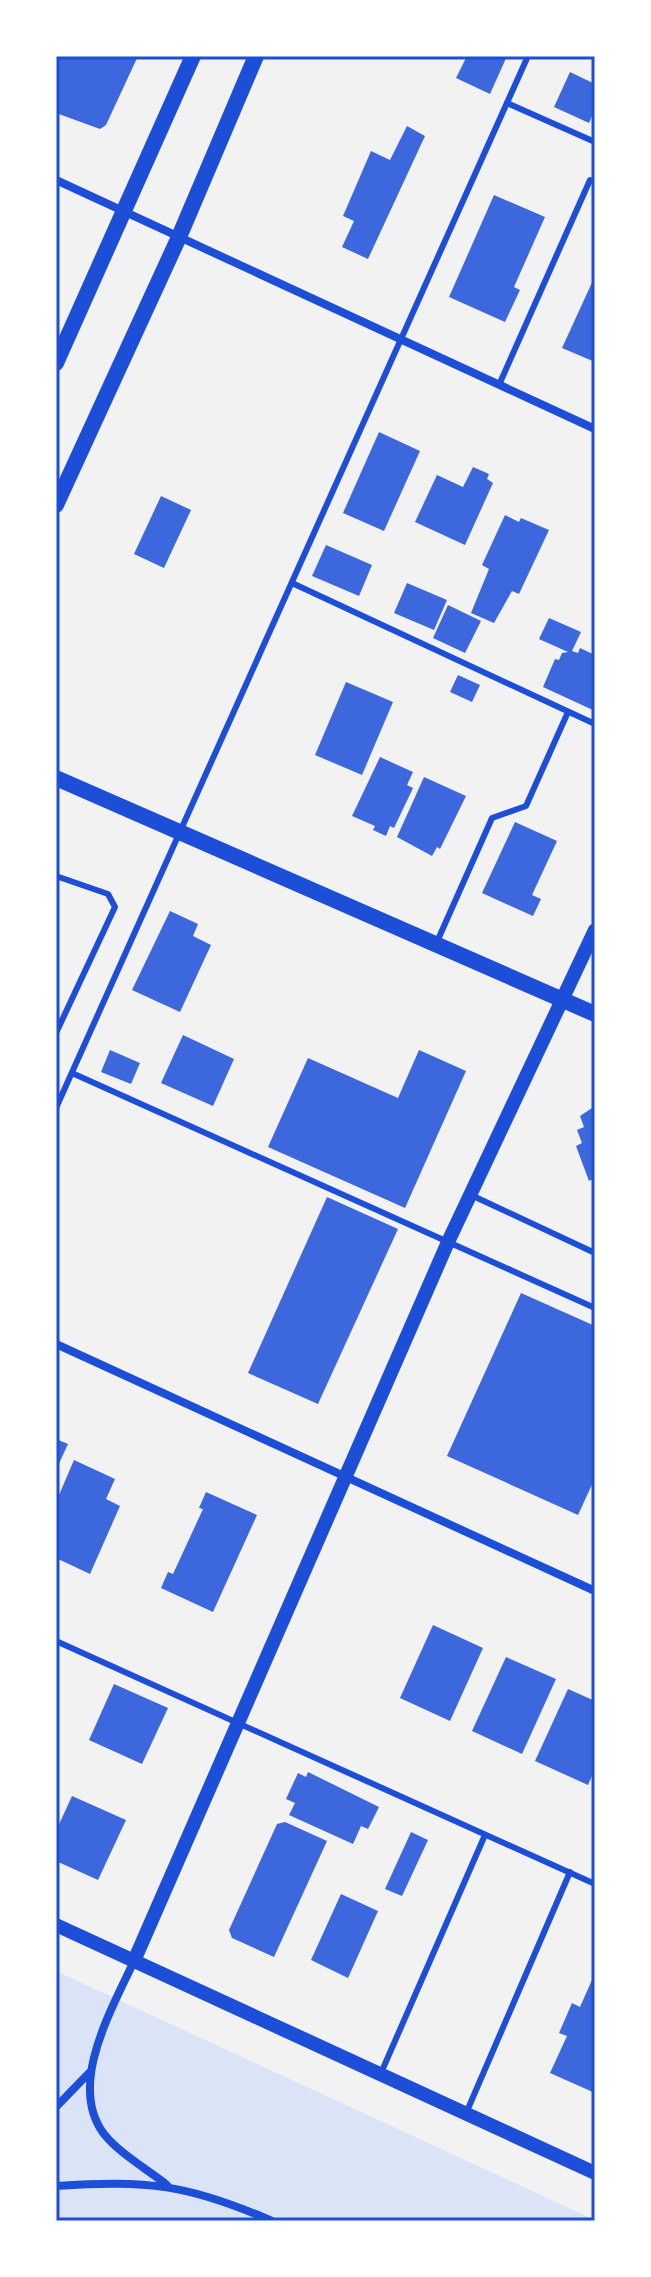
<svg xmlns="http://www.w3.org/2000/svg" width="651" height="2277" font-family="Manrope,sans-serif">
  <rect width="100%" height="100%" fill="#f2f2f2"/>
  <path fill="#dbe4f7" d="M56 1971 595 2220V2221H56Z"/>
  <g fill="#3d67dc">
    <path d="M56 56H138L106 125 100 129 56 113Z"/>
    <path d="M467 56H507L490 94 456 78Z"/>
    <path d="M570 72 595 84V109L589 123 554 107Z"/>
    <path d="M407 126 425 136 368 259 342 247 354 221 343 216 371 151 390 160Z"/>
    <path d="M494 195 545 217 514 287 520 290 505 322 449 297Z"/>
    <path d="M595 276V362L562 348Z"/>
    <path d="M379 432 420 451 384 531 343 513Z"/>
    <path d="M473 467 489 474 487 479 493 483 465 545 415 522 437 475 463 487Z"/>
    <path d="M161 496 191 510 164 568 134 554Z"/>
    <path d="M505 515 519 522 521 518 549 530 519 594 512 591 494 623 471 613 489 569 482 565Z"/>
    <path d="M326 545 372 565 359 596 312 576Z"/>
    <path d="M407 583 447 600 434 630 394 613Z"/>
    <path d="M448 605 481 621 465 653 433 638Z"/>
    <path d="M549 618 581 632 572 651 578 653 580 648 595 655V711L543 687 555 659 559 660 562 653 568 652 539 639Z"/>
    <path d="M458 675 480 685 472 702 450 692Z"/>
    <path d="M346 682 393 702 362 775 315 755Z"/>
    <path d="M380 757 413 772 407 785 413 788 394 828 390 826 386 836 373 830 375 826 352 816Z"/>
    <path d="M424 777 466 796 440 849 437 847 432 856 397 837Z"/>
    <path d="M515 822 557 841 532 895 541 899 533 916 482 893Z"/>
    <path d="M170 911 198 924 193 936 211 945 180 1012 132 990Z"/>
    <path d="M183 1035 234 1059 213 1106 161 1083Z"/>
    <path d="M110 1050 140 1063 131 1084 101 1072Z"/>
    <path d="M419 1050 466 1071 405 1208 268 1147 308 1058 398 1098Z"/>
    <path d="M595 1106V1178L589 1181 576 1146 582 1143 577 1130 584 1127 580 1116Z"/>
    <path d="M327 1197 398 1229 318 1404 248 1373Z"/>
    <path d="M521 1293 595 1326V1478L578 1515 447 1456Z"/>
    <path d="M56 1439 68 1444 56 1470Z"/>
    <path d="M74 1460 115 1479 106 1499 120 1506 90 1574 56 1558V1502Z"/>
    <path d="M206 1492 257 1515 213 1612 161 1588 168 1572 173 1574 203 1509 199 1508Z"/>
    <path d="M433 1625 483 1648 450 1721 400 1698Z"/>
    <path d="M506 1657 556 1679 522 1754 472 1731Z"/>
    <path d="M114 1684 168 1708 142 1764 89 1740Z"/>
    <path d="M568 1689 595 1701V1769L588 1785 535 1761Z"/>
    <path d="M308 1772 379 1807 368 1829 361 1826 353 1844 289 1815 295 1803 286 1799 298 1773 306 1777Z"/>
    <path d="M72 1796 126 1820 98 1880 56 1861V1831Z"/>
    <path d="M285 1822 327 1841 274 1957 232 1938 229 1930 277 1824Z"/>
    <path d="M411 1832 428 1840 402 1896 385 1889Z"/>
    <path d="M341 1894 378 1911 348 1978 311 1960Z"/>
    <path d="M595 1973V2093L550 2073 567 2036 559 2033 572 2003 580 2007Z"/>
  </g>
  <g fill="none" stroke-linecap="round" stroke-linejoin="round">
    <g stroke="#1d4ed8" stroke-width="6">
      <path d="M507 103 595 142"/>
      <path d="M499 385 590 180 595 182"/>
      <path d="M292 583 595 724"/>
      <path d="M56 876 108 894 115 907 56 1033"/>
      <path d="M436 944 492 818 526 806 568 712"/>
      <path d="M72 1073 595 1308"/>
      <path d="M56 1108 528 56"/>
      <path d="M471 1195 595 1253"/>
      <path d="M56 1641 595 1884"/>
      <path d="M381 2073 485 1835"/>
      <path d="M467 2111 570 1872"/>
    </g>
    <g stroke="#1d4ed8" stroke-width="8">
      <path d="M56 180 595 429"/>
      <path d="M56 1344 595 1591"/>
      <path d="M134 1961C112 2009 67 2085 104 2134 120 2154 147 2169 167 2185"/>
      <path d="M56 2107 89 2073"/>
      <path d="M56 2186C148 2180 187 2184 272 2221"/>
    </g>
    <g stroke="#1d4ed8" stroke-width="14">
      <path d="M56 1925 595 2173"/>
      <path d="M134 1961 448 1242 595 930"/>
    </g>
    <g stroke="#1d4ed8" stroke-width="16">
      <path d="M56 363 193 56"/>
      <path d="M56 505 179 237 256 56"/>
      <path d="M56 778 595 1014"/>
    </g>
  </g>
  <rect width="651" height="2277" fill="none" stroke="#ffffff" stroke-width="116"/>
  <rect x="58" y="58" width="535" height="2161" fill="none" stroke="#1d4ed8" stroke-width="3"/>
</svg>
